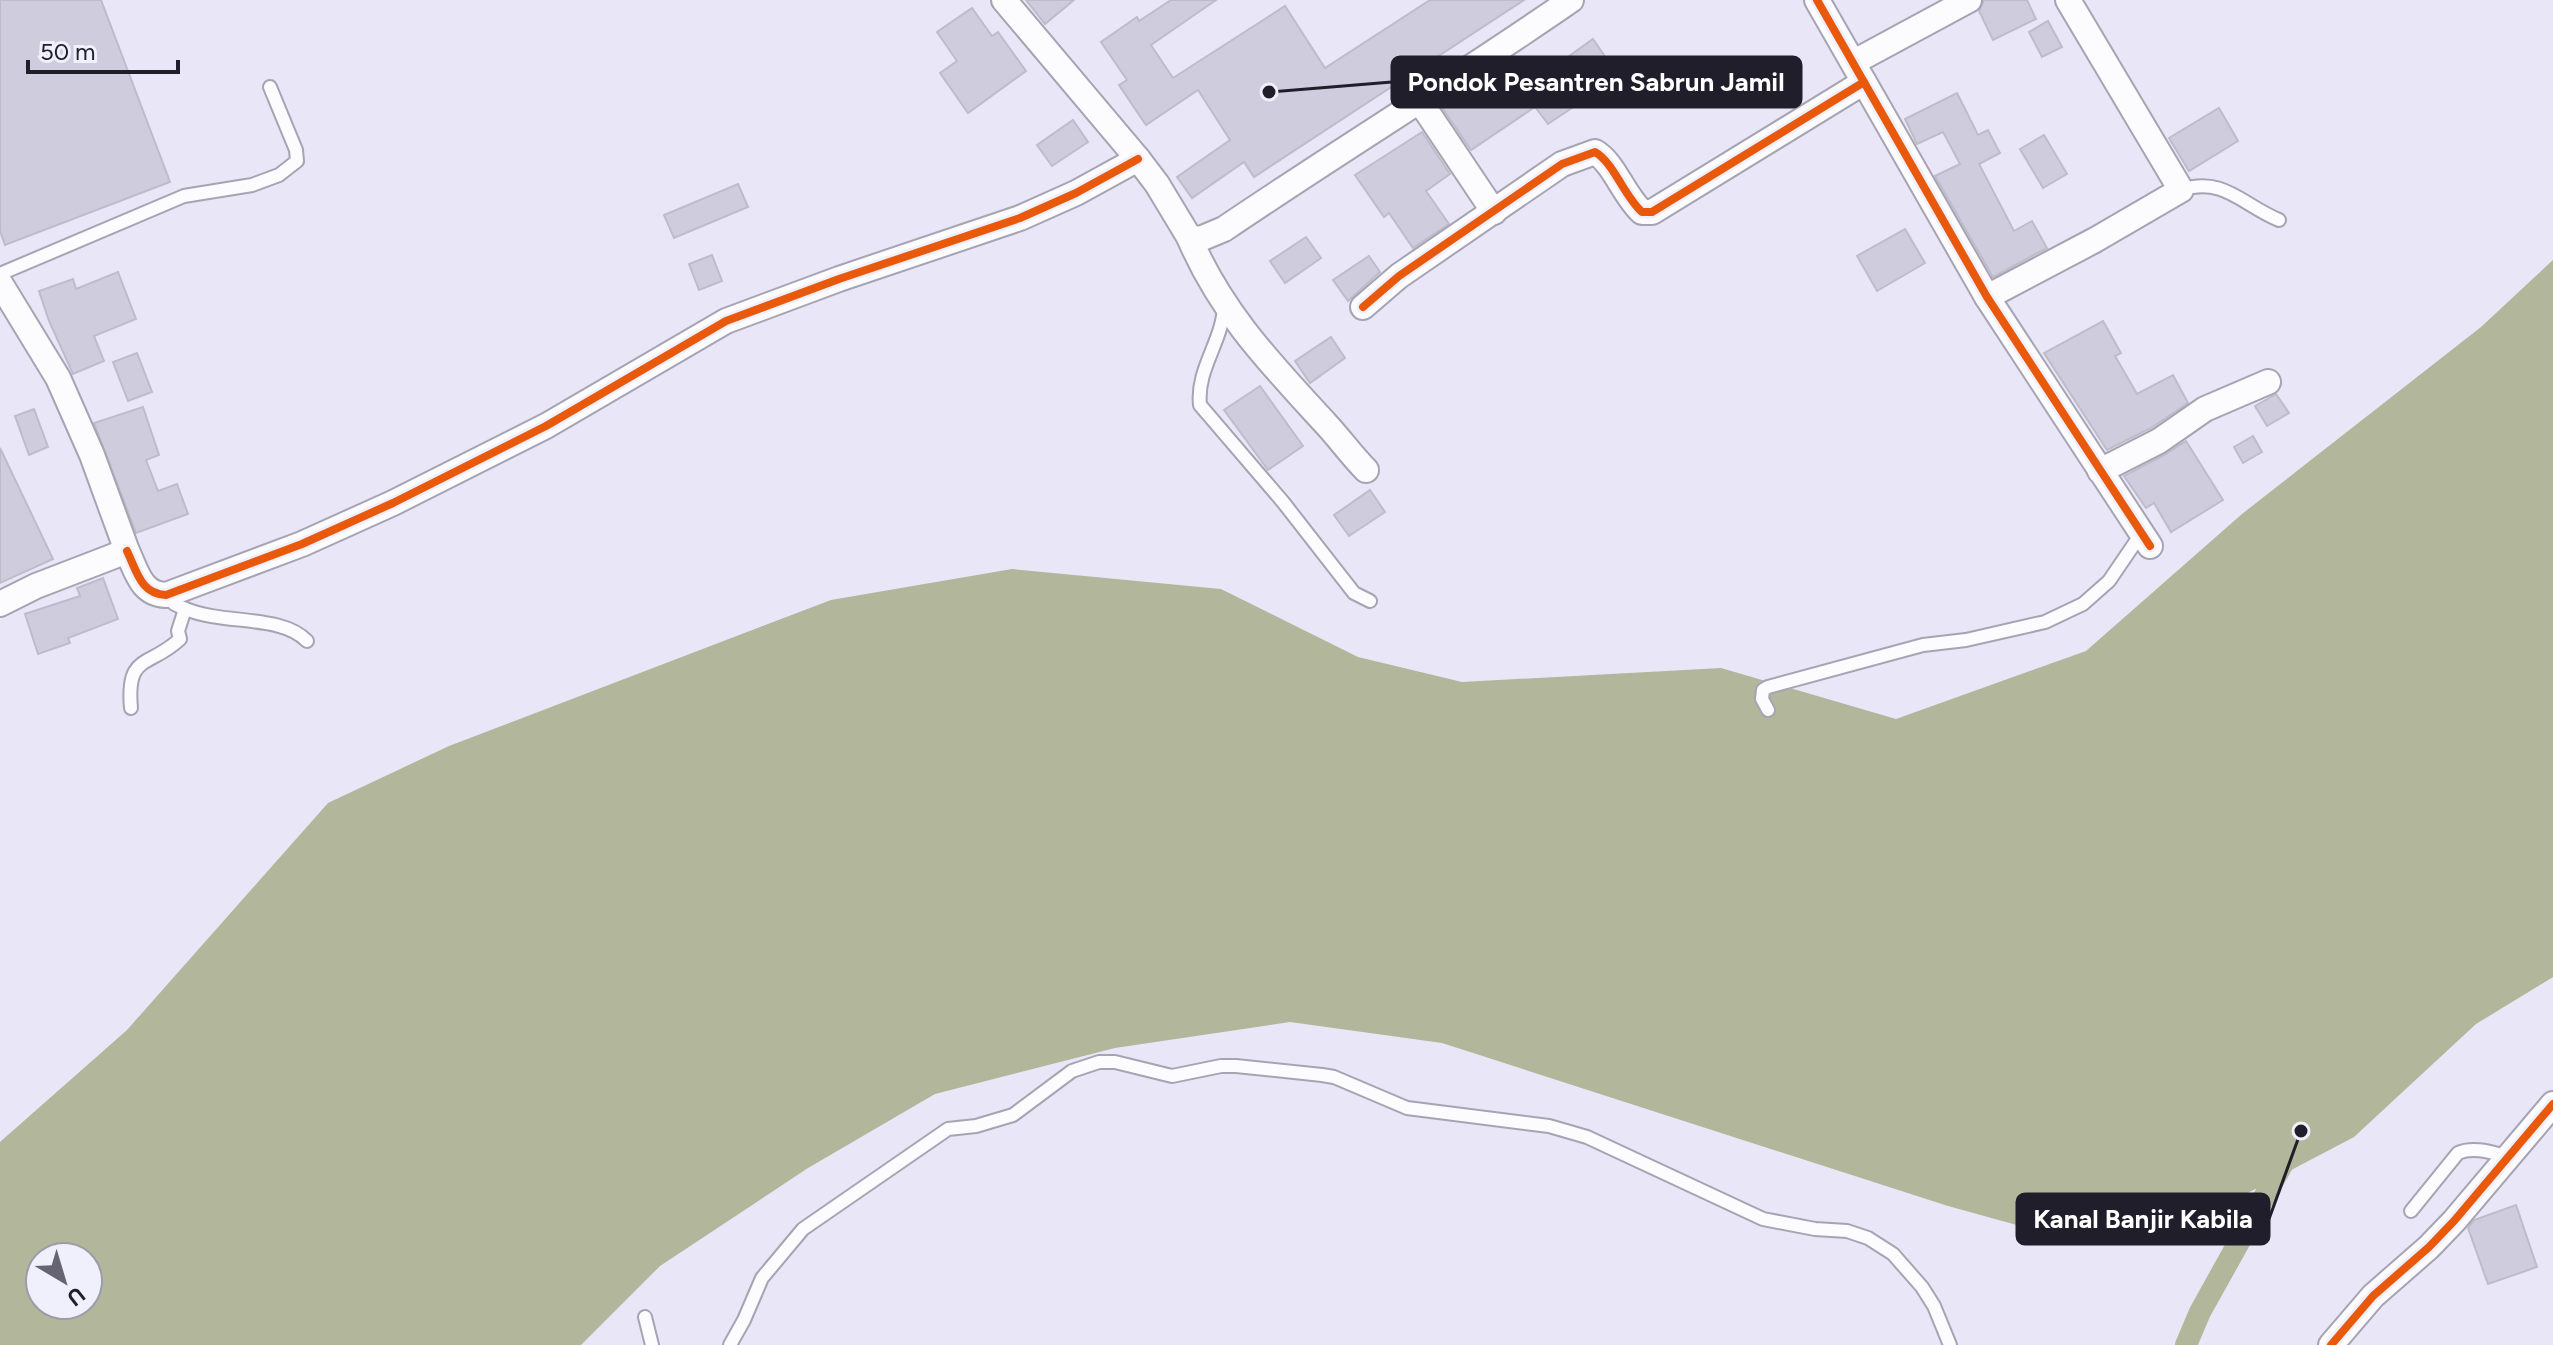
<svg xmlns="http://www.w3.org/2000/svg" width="2553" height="1345" font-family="Figtree,sans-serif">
  <rect width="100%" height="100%" fill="#e9e6f8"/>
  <path fill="#b2b69a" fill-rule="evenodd" d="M2553 260V977L2476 1024 2354 1137 2204 1216 2035 1230 1948 1206 1442 1043 1290 1022 1115 1048 935 1094 808 1168 660 1266 581 1345H0V1142L127 1030 328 803 449 746 831 600 1012 569 1221 589 1358 657 1462 682 1721 668 1896 719 2086 651 2242 514 2481 327ZM40 1257H88V1305H40Z"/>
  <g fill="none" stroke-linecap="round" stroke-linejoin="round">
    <path stroke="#b2b69a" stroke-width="22" d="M2186 1345 2200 1312 2287 1156"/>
  </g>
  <g fill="#cfccdd" stroke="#bfbcca" stroke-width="2">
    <path d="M0 0H101L170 182 5 245 0 231Z"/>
    <path d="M1026 0H1074L1045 24Z"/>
    <path d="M1171 0H1216L1151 45 1173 78 1285 6 1325 68 1430 0H1524L1254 177 1244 162 1192 198 1177 177 1230 140 1198 90 1146 125 1119 85 1127 80 1101 42 1137 17 1139 21Z"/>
    <path d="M1984 0H2027L2036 19 1993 40 1979 11Z"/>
    <path d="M972 8 992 36 998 32 1026 71 968 113 940 73 957 61 937 32Z"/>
    <path d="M2048 21 2062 47 2042 57 2029 32Z"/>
    <path d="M1593 39 1622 81 1593 101 1590 96 1548 124 1535 107 1471 150 1443 109 1497 72 1509 89 1547 63 1551 69Z"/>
    <path d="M1957 93 1978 135 1988 130 2000 153 1979 164 2014 231 2032 221 2047 248 1993 277 1935 176 1960 164 1943 132 1917 144 1905 119Z"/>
    <path d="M2219 108 2238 141 2189 171 2169 138Z"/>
    <path d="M1073 120 1088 142 1052 166 1037 145Z"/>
    <path d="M1422 132 1450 174 1426 191 1449 224 1413 248 1389 213 1384 217 1355 175Z"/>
    <path d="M2044 135 2067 174 2043 188 2020 149Z"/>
    <path d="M738 184 748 207 674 238 664 215Z"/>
    <path d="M1905 229 1925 263 1877 291 1857 256Z"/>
    <path d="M1306 237 1321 258 1285 283 1270 261Z"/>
    <path d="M712 255 722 281 699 290 689 264Z"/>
    <path d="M1369 256 1380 272 1348 301 1333 280Z"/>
    <path d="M118 272 136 319 94 336 104 361 73 374 49 321 39 291 73 279 76 289Z"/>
    <path d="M2103 321 2121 353 2115 356 2137 394 2173 375 2188 403 2151 428 2107 450 2044 353Z"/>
    <path d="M1331 337 1345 358 1310 383 1295 361Z"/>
    <path d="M137 353 152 392 128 401 113 362Z"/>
    <path d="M1260 386 1303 446 1268 470 1224 410Z"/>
    <path d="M2276 394 2289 413 2267 426 2255 406Z"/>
    <path d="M143 407 159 455 146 460 158 491 177 484 188 514 136 533 94 423Z"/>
    <path d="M34 409 48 447 29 455 15 416Z"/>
    <path d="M2253 436 2262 452 2243 463 2234 447Z"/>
    <path d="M2186 441 2223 500 2171 532 2154 503 2146 508 2124 476 2166 454Z"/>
    <path d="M0 448 53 559 0 583Z"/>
    <path d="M1370 490 1385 512 1349 536 1334 515Z"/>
    <path d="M103 578 118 619 68 638 70 643 38 654 25 614 80 596 77 588Z"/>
    <path d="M2516 1205 2537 1267 2488 1284 2468 1228 2474 1220Z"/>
  </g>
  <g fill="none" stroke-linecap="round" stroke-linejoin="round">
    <defs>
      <g id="service">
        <path d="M2181 190C2224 176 2242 205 2279 220"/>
        <path d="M0 274 184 196 252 185 279 175 297 161 296 150 270 87"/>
        <path d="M1224 304C1224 340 1196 368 1200 405L1283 502 1354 593 1370 601"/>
        <path d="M166 595C172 604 176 605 186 609 224 625 281 614 307 641"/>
        <path d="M131 708C126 653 149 668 180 639L178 631 185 609"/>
        <path d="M1768 710 1762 699 1763 690 1768 687 1923 645 1966 640 2045 622 2083 604 2109 581 2141 534"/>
        <path d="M2411 1211 2458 1153C2474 1146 2493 1153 2510 1157"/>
        <path d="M645 1317 652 1345"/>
        <path d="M730 1345 744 1320 762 1278 803 1229 948 1129 976 1126 1013 1115 1072 1071 1099 1062H1115L1172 1076 1221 1066H1236L1322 1075 1334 1077 1407 1108 1549 1126 1587 1137 1763 1219 1815 1229 1847 1231 1868 1238 1893 1254 1922 1287 1934 1306 1950 1345"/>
      </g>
      <g id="minor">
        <path d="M1004 0 1138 159 1157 184 1189 237 1200 239 1224 229C1339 151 1457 79 1571 0"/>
        <path d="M1817 0 1987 297 2150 546"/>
        <path d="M1854 62 1969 0"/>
        <path d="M1419 100 1494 212"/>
        <path d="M1189 237C1221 313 1272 365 1326 424 1340 439 1352 456 1366 470"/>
        <path d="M0 283 58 378 92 455 127 551 36 586 0 604"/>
        <path d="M1987 297 2095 240 2181 190 2068 0"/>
        <path d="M1363 307 1399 276 1562 164 1595 152C1614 163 1624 196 1642 212H1652L1864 82"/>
        <path d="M2100 471 2159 441 2205 409 2268 382"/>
        <path d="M127 551C137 572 141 594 166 595L302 544 393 503 546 426 726 321 839 279 1020 218 1076 193 1138 159"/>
        <path d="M2331 1345 2373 1296 2429 1247 2454 1221 2553 1104"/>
      </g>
    </defs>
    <use href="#service" stroke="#a6a4b2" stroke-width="16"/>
    <use href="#minor" stroke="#a6a4b2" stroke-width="28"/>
    <use href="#service" stroke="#fcfbfe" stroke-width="12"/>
    <use href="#minor" stroke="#fcfbfe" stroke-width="24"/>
    <defs>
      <g id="cycleway">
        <path d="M1817 0 1987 297 2150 546"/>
        <path d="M1363 307 1399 276 1562 164 1595 152C1614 163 1624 196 1642 212H1652L1864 82"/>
        <path d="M127 551C137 572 141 594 166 595L302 544 393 503 546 426 726 321 839 279 1020 218 1076 193 1138 159"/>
        <path d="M2331 1345 2373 1296 2429 1247 2454 1221 2553 1104"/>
      </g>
    </defs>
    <use href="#cycleway" stroke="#f0effc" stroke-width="13"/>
    <use href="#cycleway" stroke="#e8590c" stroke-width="8"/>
  </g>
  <path fill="none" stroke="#201e2a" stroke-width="3" d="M1269 92L1392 82M2301 1131L2269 1219"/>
  <g fill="#201e2a" stroke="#f0effc" stroke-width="3">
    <circle cx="1269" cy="92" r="8"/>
    <circle cx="2301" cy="1131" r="8"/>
  </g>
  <g fill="#201e2a" stroke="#201e2a" stroke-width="3">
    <rect x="1392" y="57" width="409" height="50" rx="8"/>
    <rect x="2017" y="1194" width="252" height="50" rx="8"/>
  </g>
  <g font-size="26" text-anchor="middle" font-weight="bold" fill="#fff">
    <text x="1596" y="91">Pondok Pesantren Sabrun Jamil</text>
    <text x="2143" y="1228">Kanal Banjir Kabila</text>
  </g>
  <g transform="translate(64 1281) rotate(142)"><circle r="38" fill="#f0effc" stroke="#9d9ba8" stroke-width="2"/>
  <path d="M0-6L14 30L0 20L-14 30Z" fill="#666472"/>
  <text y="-12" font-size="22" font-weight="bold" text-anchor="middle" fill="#201e2a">U</text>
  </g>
  <path d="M28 60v12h150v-12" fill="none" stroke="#201e2a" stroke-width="4"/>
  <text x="40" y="60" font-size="24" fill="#201e2a" stroke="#f0effc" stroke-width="6" paint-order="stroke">50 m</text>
</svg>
